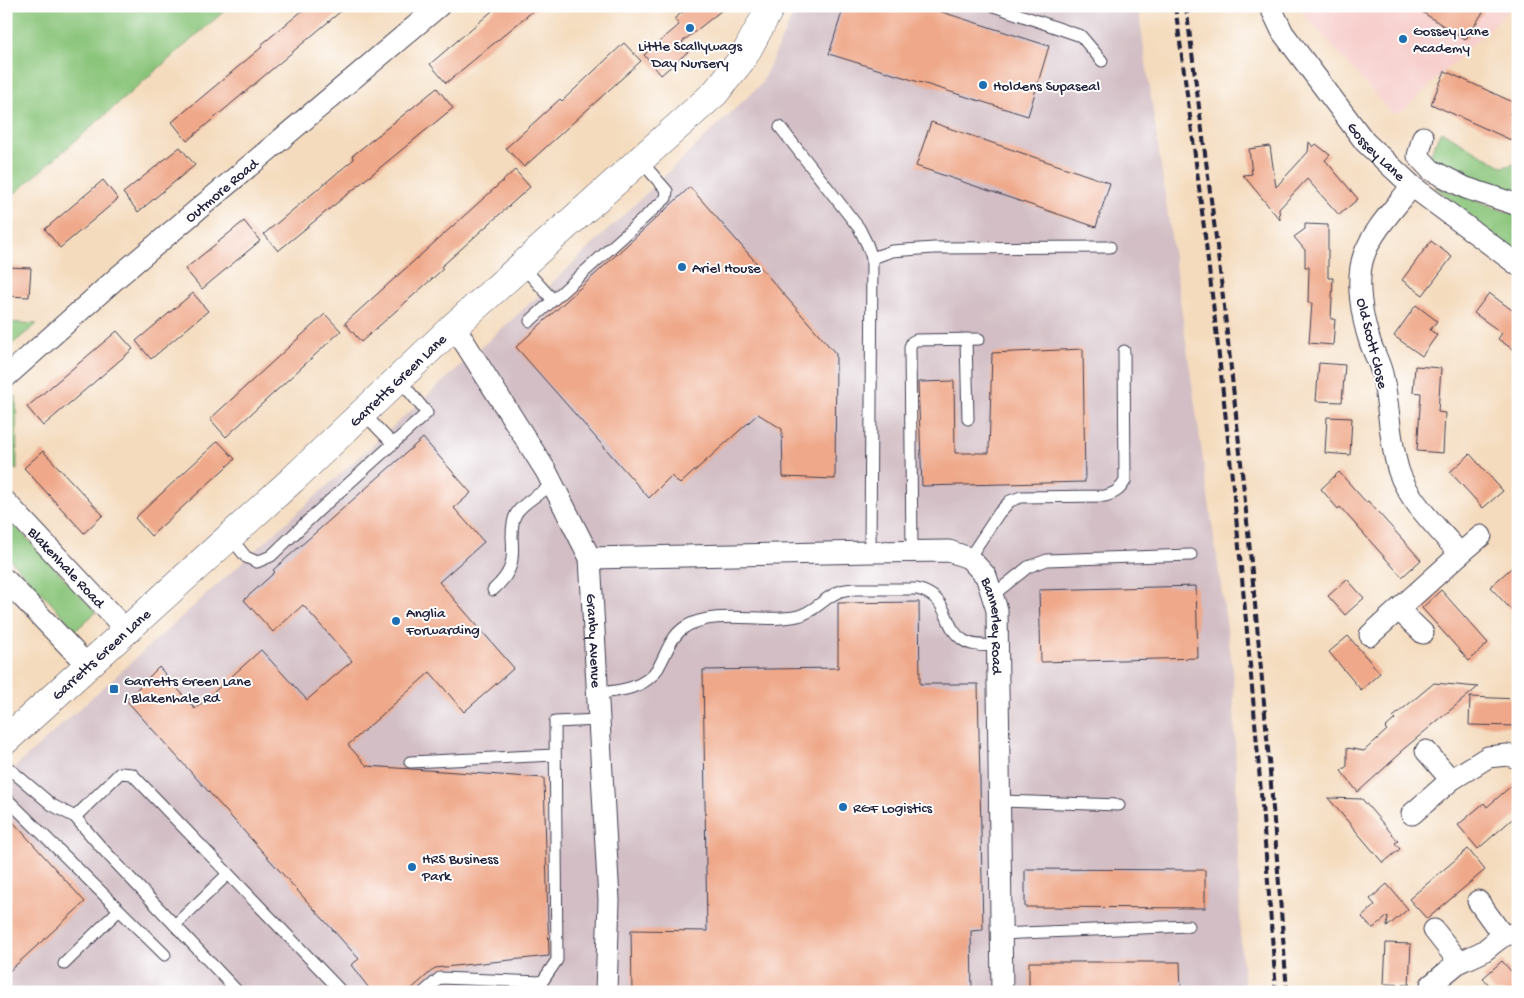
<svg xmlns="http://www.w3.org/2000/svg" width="1524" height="998" font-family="'Gochi Hand',sans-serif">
  <rect width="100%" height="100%" fill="#fff"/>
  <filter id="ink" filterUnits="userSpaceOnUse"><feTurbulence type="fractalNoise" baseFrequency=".02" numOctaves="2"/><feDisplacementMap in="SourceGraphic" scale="10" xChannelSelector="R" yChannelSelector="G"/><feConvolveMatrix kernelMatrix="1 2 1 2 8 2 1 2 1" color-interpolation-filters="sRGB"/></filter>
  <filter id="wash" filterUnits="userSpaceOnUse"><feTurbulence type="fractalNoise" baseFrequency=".0096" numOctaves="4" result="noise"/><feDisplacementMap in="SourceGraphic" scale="20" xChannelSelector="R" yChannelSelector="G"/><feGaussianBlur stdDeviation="1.12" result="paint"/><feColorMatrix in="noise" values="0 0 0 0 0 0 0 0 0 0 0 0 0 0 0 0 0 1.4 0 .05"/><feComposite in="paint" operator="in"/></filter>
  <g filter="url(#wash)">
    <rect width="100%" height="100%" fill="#f4dbbe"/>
    <path fill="#f7d0ce" d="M1297 6H1513L1404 110 1392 114Z"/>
    <path fill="#d2bec4" d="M797 6H1138L1233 670 1241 947 1245 992H6V775L548 287 761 84Z"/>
    <g fill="#8ac57a" stroke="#56745a">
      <path d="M6 6H230L6 201Z"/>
      <path d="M1441 131 1503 167 1518 163V193L1442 166 1429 157Z"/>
      <path d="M1433 185 1518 216V252L1501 242Z"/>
      <path d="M6 322 37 324 6 349Z"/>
      <path d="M16 396 17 470 6 464V404Z"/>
      <path d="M6 516 96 612 76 630 6 555Z"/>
    </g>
    <g id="blocks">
      <g fill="#efa98a">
        <path d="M308 6H347L187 141 172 122 262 47 261 45Z"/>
        <path d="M498 6H539L446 83 430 64Z"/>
        <path d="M690 6H727L682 42 690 50 661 75 644 55 679 25 674 19Z"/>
        <path d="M844 6H923L1049 46 1028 116 829 54Z"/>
        <path d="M1413 6H1487L1465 40Z"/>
        <path d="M624 43 641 61 524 167 506 148 560 99 562 101Z"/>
        <path d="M1445 71 1515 103 1510 114 1518 118V125L1511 140 1431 104Z"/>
        <path d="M437 88 453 108 278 251 264 234 354 159 352 156Z"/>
        <path d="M931 122 1110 183 1096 227 916 166Z"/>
        <path d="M1309 142 1313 147 1316 144 1330 155 1325 160 1358 199 1339 215 1307 179 1279 209 1280 220 1243 175 1252 174 1249 149 1270 146 1276 187 1308 152Z"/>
        <path d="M180 147 195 165 138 212 123 193Z"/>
        <path d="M515 170 530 187 441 267 443 269 361 342 345 323Z"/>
        <path d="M103 180 118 199 60 248 45 229Z"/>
        <path d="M690 187 836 354 835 479 783 477 782 429 758 414 680 484 671 476 649 498 516 347Z"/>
        <path d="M244 221 260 241 202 289 185 269Z"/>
        <path d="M1305 224 1328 225V278H1333L1331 319H1335L1333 345 1309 343 1312 303H1308L1309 267H1305V250L1294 237 1305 229Z"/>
        <path d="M1431 241 1452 257 1423 295 1402 280Z"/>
        <path d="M6 267 31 268 29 297 6 296Z"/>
        <path d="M193 293 208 311 151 359 136 341Z"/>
        <path d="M1489 293 1516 313 1518 311V353L1498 339 1502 333 1474 313Z"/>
        <path d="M1416 305 1437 321 1430 330 1437 335 1422 356 1394 336Z"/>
        <path d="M325 314 341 331 226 437 210 419Z"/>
        <path d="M117 331 133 349 43 426 27 407Z"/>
        <path d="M1083 349 1085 482 922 486 918 382 954 381 955 453H989L992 353Z"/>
        <path d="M1319 363 1345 365 1342 402 1316 401Z"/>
        <path d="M1415 366 1441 368 1438 412 1445 413 1443 453 1417 451 1421 393 1413 392Z"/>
        <path d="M1327 417 1352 418 1350 455 1325 453Z"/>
        <path d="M423 438 471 493 454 508 484 542 439 582 514 668 464 712 430 672 348 745 367 766 544 778 549 956 435 968 408 992H372L351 965 359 959 126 700 159 667 195 709 261 650 307 700 352 661 303 605 273 632 244 600 275 572 273 570Z"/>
        <path d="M218 441 235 459 151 536 135 518Z"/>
        <path d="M43 451 103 515 84 533 24 468Z"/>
        <path d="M1470 454 1503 491 1483 508 1450 472Z"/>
        <path d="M1339 472 1366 502 1368 501 1421 560 1402 577 1340 507 1338 509 1321 489Z"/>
        <path d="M1518 562V617L1490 587Z"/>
        <path d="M1347 579 1364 598 1345 615 1328 596Z"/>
        <path d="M1196 586 1198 658 1041 662 1039 590Z"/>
        <path d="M1441 590 1488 643 1469 661 1422 608Z"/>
        <path d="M919 602 920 684H978L983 930 971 931 972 992H632L631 930 707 931 703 670 838 668V603Z"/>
        <path d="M1348 636 1380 673 1361 690 1329 652Z"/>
        <path d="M1434 683 1478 687 1400 752 1401 753 1358 792 1341 771 1347 766V748L1364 751 1387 730 1385 728 1395 719 1393 717Z"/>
        <path d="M1470 697 1518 699V726L1469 725Z"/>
        <path d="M1518 780V814L1478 849 1458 825 1484 803 1487 807Z"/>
        <path d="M1328 798 1362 799 1398 841 1395 843 1400 849 1383 863Z"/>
        <path d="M6 814 85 902 6 974Z"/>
        <path d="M1468 849 1485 870 1427 919 1409 899Z"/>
        <path d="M1025 869 1205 870V908L1025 907Z"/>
        <path d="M1387 884 1408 909 1387 927 1388 916 1372 929 1362 917 1375 905 1370 899Z"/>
        <path d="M1386 943 1411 944 1409 985 1384 984Z"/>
        <path d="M1502 961 1518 979V992H1495L1483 978Z"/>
        <path d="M1029 962H1180L1181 992H1029Z"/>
      </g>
    </g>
  </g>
  <g filter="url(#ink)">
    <use href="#blocks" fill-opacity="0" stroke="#423e4f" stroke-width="1"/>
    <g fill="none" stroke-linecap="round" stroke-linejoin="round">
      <defs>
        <g id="lane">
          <path d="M994 6 1081 36 1102 61"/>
          <path d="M780 127 859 228 867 244 872 258 870 552"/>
          <path d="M872 258 892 251 934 248 1110 247"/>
          <path d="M522 266 553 300"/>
          <path d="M530 321 666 198 667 191 640 160"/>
          <path d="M966 339 968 419"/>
          <path d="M363 413 393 444"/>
          <path d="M230 537 246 557 257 562 271 556 317 512 427 413 399 379"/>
          <path d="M912 551 910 347 912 342 916 340 979 339"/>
          <path d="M969 558 999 513 1010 501 1021 497 1105 496C1115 493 1120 490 1125 481L1124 351"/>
          <path d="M493 590C512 573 514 562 512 537 512 530 512 521 516 514 521 505 543 491 553 485"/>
          <path d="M993 595 1028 567 1047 560 1191 555"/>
          <path d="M597 693C619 691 645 689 658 668 667 653 670 637 685 627 717 608 764 624 798 616 815 612 825 596 841 591 848 588 859 589 867 589 884 589 900 589 917 589 952 598 941 625 963 640 972 647 987 645 998 646"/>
          <path d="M410 762 555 755"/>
          <path d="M6 766 52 805 75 817 100 846 238 992"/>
          <path d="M6 798 165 955"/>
          <path d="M1000 801 1119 805"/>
          <path d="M75 817 120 773 132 774 342 992"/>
          <path d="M175 925 228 874"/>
          <path d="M1001 934 1189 926"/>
          <path d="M64 964 119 910"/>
          <path d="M424 992 440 978 542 982 557 960 555 722 599 720"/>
        </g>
        <g id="street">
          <path id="s1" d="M1270 6 1283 33 1365 142 1412 186 1518 265"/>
          <path d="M1423 137 1418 156 1431 170 1466 188 1518 205"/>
          <path id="s2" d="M454 326 546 471 590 558 609 900 606 992"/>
          <path id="s3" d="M6 377 119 276 439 6"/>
          <path id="s4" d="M6 502 127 631"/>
          <path d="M1460 554 1481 536"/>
          <path id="s5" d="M590 558 870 552 949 551 969 558 986 576 997 610 1002 992"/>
          <path d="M6 580 88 666"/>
          <path d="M1399 610 1423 633"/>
          <path d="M1370 635 1460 554C1439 529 1410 503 1399 472 1389 441 1390 409 1383 378 1381 365 1374 354 1370 342 1362 318 1355 280 1364 255 1373 230 1395 208 1412 186"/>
          <path d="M1426 751 1451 780"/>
          <path d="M1412 814 1451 780 1488 757 1507 755 1518 758"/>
          <path d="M1478 901 1503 936"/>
          <path d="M1434 930 1459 962C1467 959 1474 956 1482 952 1493 945 1504 930 1518 935"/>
          <path d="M1431 985 1459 962"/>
        </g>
        <g id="secondary">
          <path id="s6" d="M6 740 292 480 454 326 715 93 743 58 771 6"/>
        </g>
      </defs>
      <use href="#lane" stroke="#423e4f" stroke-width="13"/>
      <use href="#street" stroke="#423e4f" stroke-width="23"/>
      <use href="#secondary" stroke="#423e4f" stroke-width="29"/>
      <use href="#lane" stroke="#fff" stroke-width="11"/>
      <use href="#street" stroke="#fff" stroke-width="21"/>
      <use href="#secondary" stroke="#fff" stroke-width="28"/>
      <g stroke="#22223b" stroke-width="4" stroke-dasharray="8 4" stroke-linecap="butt">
        <path d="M1175 6C1221 334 1253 662 1276 992"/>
        <path d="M1186 6C1196 84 1206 161 1216 238 1246 489 1269 740 1287 992"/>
      </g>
    </g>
  </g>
  <g fill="#1f6fb2" stroke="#fff" stroke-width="2">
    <circle cx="690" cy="28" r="5"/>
    <circle cx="1403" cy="39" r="5"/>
    <circle cx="983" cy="85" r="5"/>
    <circle cx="682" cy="267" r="5"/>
    <circle cx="396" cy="621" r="5"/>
    <rect x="109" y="684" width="10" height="10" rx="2.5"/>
    <circle cx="843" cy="807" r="5"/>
    <circle cx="412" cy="867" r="5"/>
  </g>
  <g text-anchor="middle" stroke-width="4" stroke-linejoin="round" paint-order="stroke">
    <g font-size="15" fill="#22223b" stroke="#fff" text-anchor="start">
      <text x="1413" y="35">Gossey Lane<tspan x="1413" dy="17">Academy</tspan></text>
      <text x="690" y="50" text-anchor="middle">Little Scallywags<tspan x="690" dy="17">Day Nursery</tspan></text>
      <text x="993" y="90">Holdens Supaseal</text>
      <text x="692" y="272">Ariel House</text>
      <text x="406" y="617">Anglia<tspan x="406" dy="17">Forwarding</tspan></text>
      <text x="124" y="685">Garretts Green Lane<tspan x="124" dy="17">/ Blakenhale Rd</tspan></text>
      <text x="853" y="812">RGF Logistics</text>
      <text x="422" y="863">HRS Business<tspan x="422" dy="17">Park</tspan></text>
    </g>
    <g font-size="15" fill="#22223b" stroke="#fff">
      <text dy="5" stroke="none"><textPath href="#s1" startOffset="181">Gossey Lane</textPath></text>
      <text dy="5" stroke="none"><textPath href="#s3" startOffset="285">Outmore Road</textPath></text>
      <text transform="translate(1373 343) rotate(76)" y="5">Old Scott Close</text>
      <text dy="5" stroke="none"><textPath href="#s6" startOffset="532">Garretts Green Lane</textPath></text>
      <text dy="5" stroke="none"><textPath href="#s4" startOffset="89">Blakenhale Road</textPath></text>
      <text dy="5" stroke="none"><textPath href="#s5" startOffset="456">Bannerley Road</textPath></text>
      <text dy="5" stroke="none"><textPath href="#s2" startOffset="352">Granby Avenue</textPath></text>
      <text dy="5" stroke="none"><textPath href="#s6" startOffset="128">Garretts Green Lane</textPath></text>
    </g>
  </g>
  <rect width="1524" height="998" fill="none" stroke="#fff" stroke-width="25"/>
</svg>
